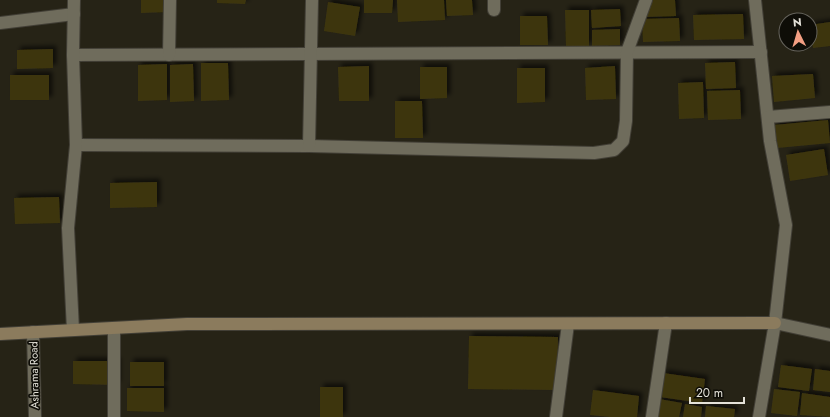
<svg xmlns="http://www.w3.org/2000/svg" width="830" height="417" font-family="Jost,sans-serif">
  <defs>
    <filter id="shadow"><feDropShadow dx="3.5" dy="-3.5" stdDeviation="2" flood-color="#0009"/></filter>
  </defs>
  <rect width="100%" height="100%" fill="#262316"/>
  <g fill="#3e3610" filter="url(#shadow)">
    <path d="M141 0H168L169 12 141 13Z"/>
    <path d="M217 0H246L245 4 217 3Z"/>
    <path d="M364 0H393L392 13H364Z"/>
    <path d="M397 0H444L445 20 398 22Z"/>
    <path d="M446 0H472L473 15 447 16Z"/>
    <path d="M642 0H675L676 16 643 17Z"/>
    <path d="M328 2 360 7 355 36 324 31Z"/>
    <path d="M620 9 621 26 592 28 591 10Z"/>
    <path d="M565 10H589V46L566 47Z"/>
    <path d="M743 14 744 39 694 40 693 15Z"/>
    <path d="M520 16H547L548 45H520Z"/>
    <path d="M679 18 680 41 643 42 642 19Z"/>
    <path d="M830 22V46L813 48 810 25Z"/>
    <path d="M620 29V45L592 46V30Z"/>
    <path d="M53 49V68L17 69V50Z"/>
    <path d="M735 62 736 88 706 89 705 63Z"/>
    <path d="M201 63H228L229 100 201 101Z"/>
    <path d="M167 64V100L138 101V65Z"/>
    <path d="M193 64 194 101 170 102V65Z"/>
    <path d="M369 66V101H339L338 67Z"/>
    <path d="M615 66 616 99 586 100 585 68Z"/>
    <path d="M420 67H447V98L420 99Z"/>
    <path d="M517 68H545V102L517 103Z"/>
    <path d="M813 74 815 98 774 102 772 76Z"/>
    <rect x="10" y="75" width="39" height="25"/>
    <path d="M703 82 704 118 679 119 678 83Z"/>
    <path d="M740 90 741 119 708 120 707 91Z"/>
    <path d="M395 101H422L423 138H395Z"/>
    <path d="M828 120 830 143 777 148 774 125Z"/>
    <path d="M824 149 828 175 790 181 786 155Z"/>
    <path d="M157 182V207L110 208V183Z"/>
    <path d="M59 197 60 223 15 224 14 198Z"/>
    <path d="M469 336 558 337 557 390 468 389Z"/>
    <path d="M73 361H117V385L73 384Z"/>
    <rect x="130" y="362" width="34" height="24"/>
    <path d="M781 365 812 369 809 391 778 387Z"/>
    <path d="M815 369 830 371V392L813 390Z"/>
    <path d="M663 373 705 379 702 403 660 397Z"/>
    <rect x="320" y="387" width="23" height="30"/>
    <path d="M127 388H164V412L127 411Z"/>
    <path d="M774 389 800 392 797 416 771 413Z"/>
    <path d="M593 390 639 396 637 417H610L590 415Z"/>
    <path d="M802 393 830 397V417L800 415Z"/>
    <path d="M659 399 682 403 679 417H656Z"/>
    <path d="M685 404 702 407 701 417H683Z"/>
    <path d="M706 406 735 409 734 417H705Z"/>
  </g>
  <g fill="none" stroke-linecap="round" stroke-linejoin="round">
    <defs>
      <g id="street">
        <path d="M494 0V10"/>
        <path d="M755 0 770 141 786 225 775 323 759 417"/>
        <path d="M0 23 74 14"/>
        <path d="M73 55 761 52"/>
        <path d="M169 55 170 0"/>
        <path d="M768 117 830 112"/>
        <path d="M76 145 309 146 594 153 614 150 623 141 626 121 627 52 646 0"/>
        <path d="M309 146 312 0"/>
        <path d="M775 323 830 335"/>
        <path d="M114 328V417"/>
        <path d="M73 330 68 228 76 145 73 55 74 0"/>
        <path d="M33 332 35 417"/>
        <path d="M556 417 568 324"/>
        <path d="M652 417 666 323"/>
      </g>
      <path id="secondary" d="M0 334 187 324 775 323"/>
    </defs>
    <use href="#street" stroke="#423f36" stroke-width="14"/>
    <use href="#secondary" stroke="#423f36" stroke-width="14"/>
    <use href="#street" stroke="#6f6c5c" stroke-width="12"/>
    <use href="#secondary" stroke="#8b7b5d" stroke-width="12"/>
  </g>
  <g text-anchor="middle" stroke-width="3.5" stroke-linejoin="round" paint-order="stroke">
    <g font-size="11" fill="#e4e2d9" stroke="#0e0d07">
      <text transform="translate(34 375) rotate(-91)" y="4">Ashrama Road</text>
    </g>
  </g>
  <g transform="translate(798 32) rotate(355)"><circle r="19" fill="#0e0d07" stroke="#64625b"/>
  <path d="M0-3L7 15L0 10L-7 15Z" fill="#f39f83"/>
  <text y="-6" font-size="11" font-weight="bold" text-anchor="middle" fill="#e4e2d9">N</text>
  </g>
  <path d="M690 397v6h54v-6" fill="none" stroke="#e4e2d9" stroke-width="2"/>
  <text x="696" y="397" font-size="12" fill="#e4e2d9" stroke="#0e0d07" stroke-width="3" paint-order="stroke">20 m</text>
</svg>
